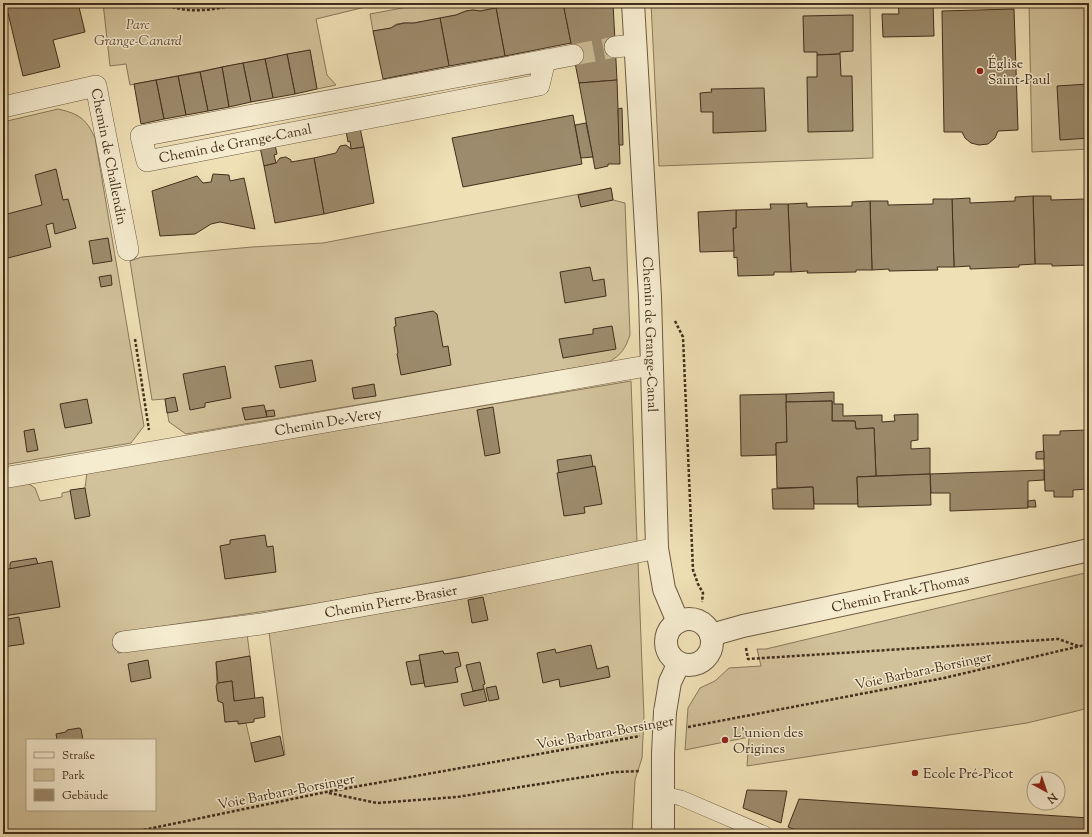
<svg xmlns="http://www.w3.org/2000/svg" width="1092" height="837" font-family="'Sorts Mill Goudy',serif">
  <rect width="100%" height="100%" fill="#efe0b5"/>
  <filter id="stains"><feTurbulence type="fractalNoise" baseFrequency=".005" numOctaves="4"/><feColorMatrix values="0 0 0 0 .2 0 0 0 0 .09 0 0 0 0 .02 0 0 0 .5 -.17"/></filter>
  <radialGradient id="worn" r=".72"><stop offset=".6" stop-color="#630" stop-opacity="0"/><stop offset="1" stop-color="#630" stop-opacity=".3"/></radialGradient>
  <g fill="#d2c29b" stroke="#8a785c" fill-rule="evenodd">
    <path d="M103 3H382L316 19 327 75 336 85 317 89 310 50 130 85 126 64 110 66Z"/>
    <path d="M429 3H522L480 11 473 10 466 11 456 15 414 23H404L396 24 391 28 373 31 370 14Z"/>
    <path d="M651 3H870L873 158 659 166Z"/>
    <path d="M1029 3H1089V149L1032 152Z"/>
    <path d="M58 109C80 114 86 119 95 138L144 426 131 443 3 465V122Z"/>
    <path d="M611 188 613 200 625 203 630 335C625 349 622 354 609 362L186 434 169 422 165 399 152 400 130 261 142 257 252 247 323 243Z"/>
    <path d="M631 381 637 542 499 570 321 603 116 633 118 653 247 634 250 656 216 662C217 675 216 688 218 701L223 703 225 722 238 721 239 724 246 723 255 762 285 755 269 632 467 598 638 561 644 717 642 758 635 780 632 834H3V487L28 483 35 488 40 501 62 497V493L85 488 87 472ZM27 740H155V810H27Z"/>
    <path d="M1089 572V708L1027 723 747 766 749 737 685 750 688 708 700 688 715 681 729 668 761 666 757 649H766Z"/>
  </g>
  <g fill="#9c8b6c" stroke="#422e1c">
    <path d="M3 3H78L85 32 53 40 60 67 23 76 8 13 3 14Z"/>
    <path d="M522 3H563L571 43 505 56 496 8Z"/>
    <path d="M563 3H613L617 80 579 83Z"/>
    <path d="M898 3H933L934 36 883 37 882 14H899Z"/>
    <path d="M496 8 505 56 449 66 440 18 456 15 466 11 473 10 480 11Z"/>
    <path d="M1014 9 1018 130 998 131 995 138 988 144 979 145 971 143 965 138 962 132H944L942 11Z"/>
    <path d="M853 15V51L840 52V54L817 55V52H804L803 16Z"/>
    <path d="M440 18 449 66 383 79 373 31 391 28 396 25 404 23H414Z"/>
    <path d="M310 50 317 89 295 94 287 54Z"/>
    <path d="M287 54 295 94 273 98 265 59Z"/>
    <path d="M840 54 841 76H852L853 131 808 132 807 77H817V55Z"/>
    <path d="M265 59 273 98 251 102 243 63Z"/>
    <path d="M243 63 251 102 229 107 222 67Z"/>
    <path d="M222 67 229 107 208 111 200 72Z"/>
    <path d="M200 72 208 111 186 115 178 76Z"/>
    <path d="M178 76 186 115 164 119 156 80Z"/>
    <path d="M156 80 164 119 141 124 134 84Z"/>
    <path d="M617 80 620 164H608V166L595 169 579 83Z"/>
    <path d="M1089 84V138L1060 140 1057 86Z"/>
    <path d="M764 88 766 131 713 133V112H701L700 93 712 92 711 89Z"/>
    <path d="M622 108 623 145H619L618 109Z"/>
    <path d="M573 115 582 164 463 187 452 138Z"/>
    <path d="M586 123 593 157 581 158 575 125Z"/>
    <path d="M360 128 364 147 351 149 350 141 348 142 346 131Z"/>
    <path d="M275 145 277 154 274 155 276 163 264 166 260 147Z"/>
    <path d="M346 145 351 149 364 147 374 203 324 214 314 158 336 153 340 146Z"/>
    <path d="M286 157 291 160V162L314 158 324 214 275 223 264 166 276 163 280 158Z"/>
    <path d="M56 169 63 200 68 199 76 228 55 234 53 223 46 225 51 247 4 259 3 254V215L42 205 35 175Z"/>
    <path d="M213 174 229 175 230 181 244 178 255 229 220 222 211 224 195 234 160 236 152 191 197 176 203 183 211 182Z"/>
    <path d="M611 188 613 200 581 207 578 195Z"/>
    <path d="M1033 196H1051V200L1086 199 1087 217H1089L1088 265 1052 266V264H1035Z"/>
    <path d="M1033 196 1035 264 1019 265V267L970 269V266L954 267 952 199 970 198V203L1015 201V197Z"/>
    <path d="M933 199H952L954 267H937L938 270 889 271V269L872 270 870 201H888V205L933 204Z"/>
    <path d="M870 201 872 270H856V272L807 273 808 271 791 272 788 204 807 203V207L852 206V202Z"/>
    <path d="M770 204H788L791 272H774V275L738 276 737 257 734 258 733 228H736V210L771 209Z"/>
    <path d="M736 210V228H733L734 251 700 252 698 212Z"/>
    <path d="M108 238 112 261 93 264 89 241Z"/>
    <path d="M590 267 593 281 604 279 606 296 565 303 560 272Z"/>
    <path d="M111 275 112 285 101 287 99 277Z"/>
    <path d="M433 311 437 314 443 347 448 346 451 365 401 375 397 354 398 353 394 327 396 326 395 318Z"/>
    <path d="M612 326 616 349 563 358 559 339 593 334V329Z"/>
    <path d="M312 360 316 381 280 388 275 366Z"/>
    <path d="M225 366 231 398 205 403V407L190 410 183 374Z"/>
    <path d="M374 384 376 396 354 399 352 388Z"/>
    <path d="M834 392V404H843V416L882 415V422L895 421 894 415 918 414V440L911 441V449L930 448V474L876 476 874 428 856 429 855 421H832V401L786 402V394Z"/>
    <path d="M786 394 787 442 776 443V455L741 456 740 395Z"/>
    <path d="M175 397 178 411 167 413 165 399Z"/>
    <path d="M87 399 92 423 65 428 60 404Z"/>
    <path d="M832 401V421H855L856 429 874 428 876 476 857 477 858 504H814L813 487 777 488 776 443 787 442 786 402Z"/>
    <path d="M264 405 267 417 245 420 242 408Z"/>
    <path d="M493 407 500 453 485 456 477 410Z"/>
    <path d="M274 410 275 416 267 417 266 411Z"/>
    <path d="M34 429 38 450 27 452 24 431Z"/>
    <path d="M1088 430 1089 489 1073 490V497H1054V491H1045L1043 435H1060V431Z"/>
    <path d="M1044 451V459H1036V452Z"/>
    <path d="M591 455 593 467 559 473 557 460Z"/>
    <path d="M595 466 602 504 584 507 585 513 564 516 557 473Z"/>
    <path d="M1044 470V480L1028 481V508L950 511V493H931L930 474Z"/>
    <path d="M930 474 931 505 858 507 857 477Z"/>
    <path d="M813 487 814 509H773L772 489Z"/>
    <path d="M85 488 90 516 75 519 70 490Z"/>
    <path d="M1035 500 1036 507H1028V501Z"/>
    <path d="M265 535 267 547 273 546 276 572 225 579 220 546 230 544V540Z"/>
    <path d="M36 558 38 564 10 569V564L11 562Z"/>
    <path d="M52 561 60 607 4 616 3 570Z"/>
    <path d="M483 597 488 620 472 623 468 600Z"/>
    <path d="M19 617 24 644 3 647V620Z"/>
    <path d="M591 645 597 669 608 666 610 677 560 687 559 679 543 683 537 653 555 649 556 653Z"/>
    <path d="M443 651 444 654 458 652 461 666 455 668 458 682 425 687 419 655Z"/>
    <path d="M250 656 255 699 234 701 232 681 218 683 216 662Z"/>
    <path d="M148 660 151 678 131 682 128 664Z"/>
    <path d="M420 660 424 683 411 685 406 662Z"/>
    <path d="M480 662 485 684 483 685 484 689 473 691 466 665Z"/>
    <path d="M232 681 234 701 263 697 265 717 254 719V722L238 724V721L225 722 223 703 218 701 216 686 218 683Z"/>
    <path d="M496 686 499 699 489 701 486 688Z"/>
    <path d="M484 689 487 701 464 706 461 694Z"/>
    <path d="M79 728 81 729 83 740H57L56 734 66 732 67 730Z"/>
    <path d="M280 736 284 755 255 762 251 743Z"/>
    <path d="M747 790 787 791 781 823 743 808Z"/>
    <path d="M799 799 1089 818V834H806L788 827Z"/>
  </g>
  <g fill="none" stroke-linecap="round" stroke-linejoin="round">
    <path stroke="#ccbc96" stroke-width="21" stroke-dasharray="21 10" stroke-linecap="butt" d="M573 55 615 47"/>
    <defs>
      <path id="pedestrian" d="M663 794 681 798 765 834"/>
      <g id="minor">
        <path d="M615 47 634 45"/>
        <path d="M545 60 539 85 147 161 141 136 573 55"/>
        <path id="s1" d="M3 107 96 86 128 250"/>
        <path id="s2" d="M3 478 652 365"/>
        <path id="s3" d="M123 642 261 624 463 588 657 548"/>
      </g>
      <g id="tertiary">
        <path id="s4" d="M633 3 650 297 657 548 664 589 678 622"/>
        <circle cx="689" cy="642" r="23"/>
        <path id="s5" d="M711 635 743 626 963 579 1089 550"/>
        <path d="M665 712 670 682 679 663"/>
        <path d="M663 834V754"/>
      </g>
    </defs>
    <use href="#pedestrian" stroke="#6d5a42" stroke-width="16"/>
    <use href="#minor" stroke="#6d5a42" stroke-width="22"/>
    <use href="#tertiary" stroke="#6d5a42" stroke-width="24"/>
    <g stroke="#422e1c" stroke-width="2.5" stroke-dasharray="3 2" stroke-linecap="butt">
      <path d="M163 3C185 15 217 10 240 3"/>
      <path d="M675 321 683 337 693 570 698 584 703 593 702 602"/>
      <path d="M135 339 149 430"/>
      <path d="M746 648 748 659 1058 639 1078 646"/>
      <path d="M688 727 944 678 1089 644"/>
      <path d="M329 793 377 803 457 797 616 772 640 771"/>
      <path d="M124 834 326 792 640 736"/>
    </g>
    <use href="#pedestrian" stroke="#f5ebcf" stroke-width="15"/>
    <use href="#minor" stroke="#f5ebcf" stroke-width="21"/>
    <use href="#tertiary" stroke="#f5ebcf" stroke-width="22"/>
    <defs>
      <path id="tertiary-bridge" d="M663 754 665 712"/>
    </defs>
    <use href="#tertiary-bridge" stroke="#6d5a42" stroke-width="24" stroke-linecap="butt"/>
    <use href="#tertiary-bridge" stroke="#f5ebcf" stroke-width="22"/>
  </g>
  <g fill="#8f2418" stroke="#f5ebcf" stroke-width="1.5">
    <circle cx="980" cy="71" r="4"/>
    <circle cx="725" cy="740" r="4"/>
    <circle cx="915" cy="773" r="4"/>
  </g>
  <g text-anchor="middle" stroke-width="3" stroke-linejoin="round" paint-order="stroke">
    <g font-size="14" font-style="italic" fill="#5f4c35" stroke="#f5ebcf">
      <text x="138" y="29">Parc<tspan x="138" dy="16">Grange-Canard</tspan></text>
    </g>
    <g font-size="14" fill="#422e1c" stroke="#f5ebcf" text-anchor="start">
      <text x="988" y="68">Église<tspan x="988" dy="16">Saint-Paul</tspan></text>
      <text x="733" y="737">L'union des<tspan x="733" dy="16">Origines</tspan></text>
      <text x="923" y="778">Ecole Pré-Picot</text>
    </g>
    <g font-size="14" fill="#422e1c" stroke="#f5ebcf">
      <text transform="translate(235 143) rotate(-11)" y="5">Chemin de Grange-Canal</text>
      <text dy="5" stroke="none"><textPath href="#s1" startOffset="167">Chemin de Challendin</textPath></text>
      <text dy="5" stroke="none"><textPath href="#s4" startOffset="332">Chemin de Grange-Canal</textPath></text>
      <text dy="5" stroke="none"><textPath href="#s2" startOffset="330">Chemin De-Verey</textPath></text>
      <text dy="5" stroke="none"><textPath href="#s5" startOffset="194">Chemin Frank-Thomas</textPath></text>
      <text dy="5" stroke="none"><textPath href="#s3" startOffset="271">Chemin Pierre-Brasier</textPath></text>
      <text transform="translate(923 670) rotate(-12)" y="5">Voie Barbara-Borsinger</text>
      <text transform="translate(605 732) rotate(-10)" y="5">Voie Barbara-Borsinger</text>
      <text transform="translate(286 791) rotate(-11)" y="5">Voie Barbara-Borsinger</text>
    </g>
  </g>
  <rect width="1092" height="837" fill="none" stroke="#efe0b5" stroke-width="16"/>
  <rect x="4" y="4" width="1084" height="829" fill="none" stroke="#422e1c" stroke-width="2"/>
  <rect x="8" y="8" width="1076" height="821" fill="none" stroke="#422e1c"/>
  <rect x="26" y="739" width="130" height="72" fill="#f5ebcf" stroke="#ad9f87"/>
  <rect x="34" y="752" width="20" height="6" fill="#f5ebcf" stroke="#ad9f87"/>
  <text x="62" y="759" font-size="12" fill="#422e1c">Straße</text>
  <rect x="34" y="769" width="20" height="12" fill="#d2c29b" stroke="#ad9f87"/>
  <text x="62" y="779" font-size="12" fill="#422e1c">Park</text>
  <rect x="34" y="789" width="20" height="12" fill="#9c8b6c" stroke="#ad9f87"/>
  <text x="62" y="799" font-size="12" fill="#422e1c">Gebäude</text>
  <g transform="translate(1046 791) rotate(140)"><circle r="19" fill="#f5ebcf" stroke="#ad9f87"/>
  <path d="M0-3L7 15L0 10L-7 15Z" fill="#8f2418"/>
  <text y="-6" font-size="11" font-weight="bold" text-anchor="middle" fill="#422e1c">N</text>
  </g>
  <rect width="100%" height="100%" filter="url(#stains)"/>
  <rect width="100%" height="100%" fill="url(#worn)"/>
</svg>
